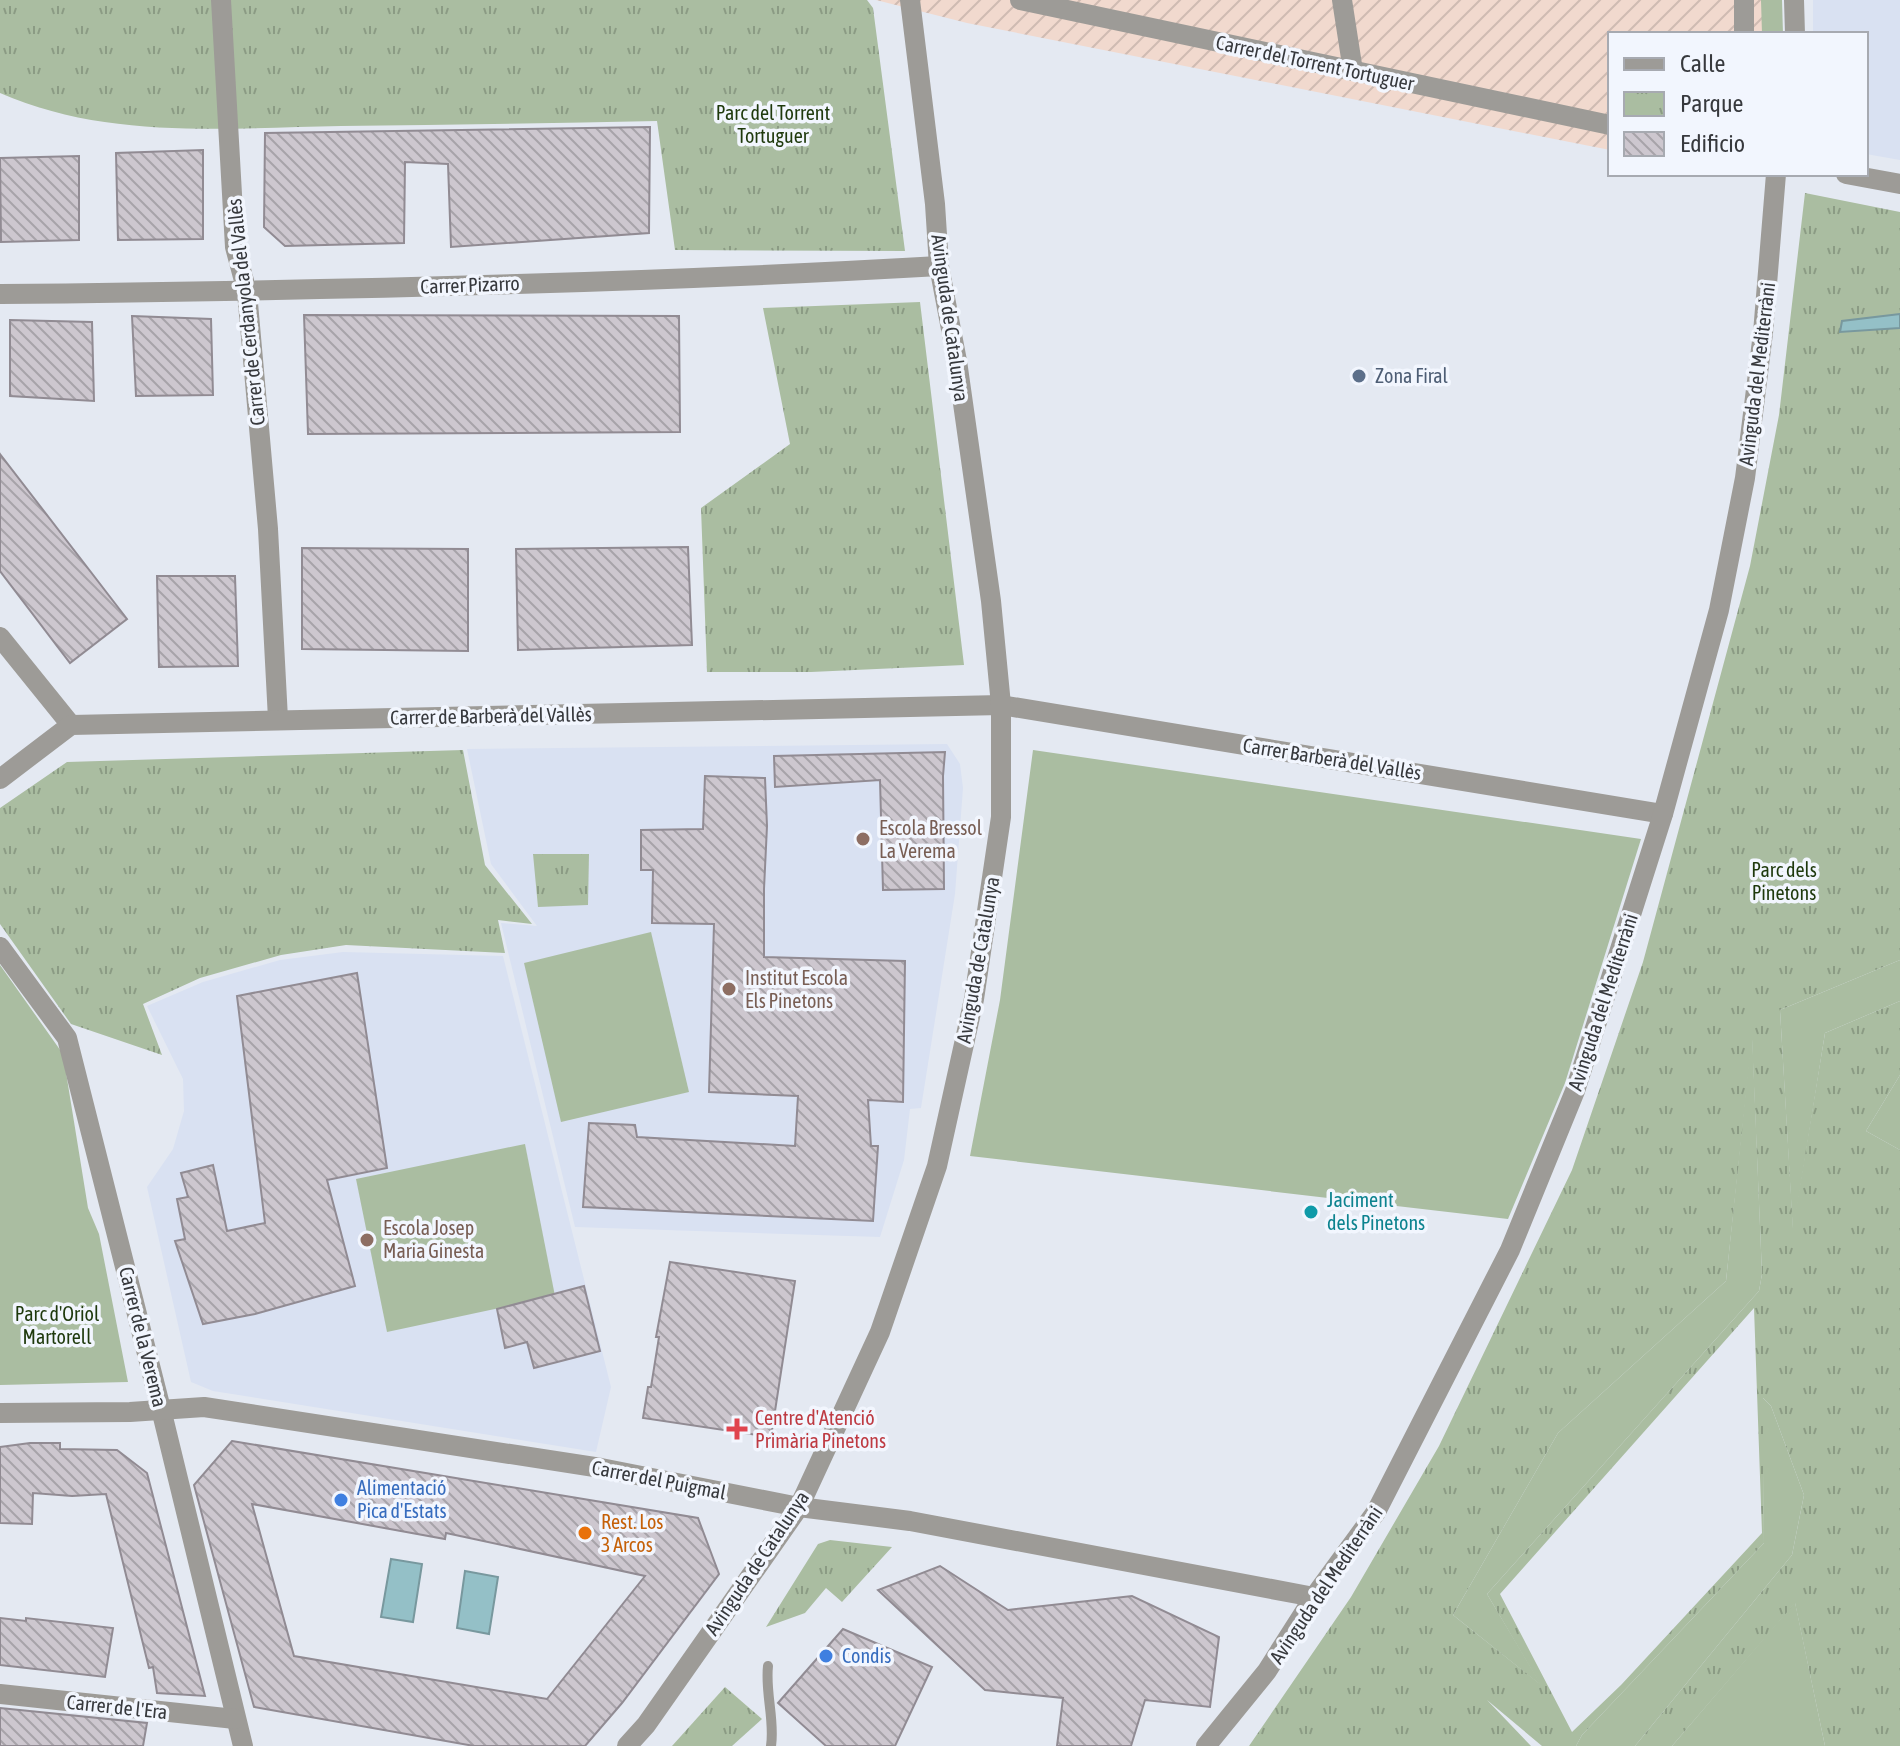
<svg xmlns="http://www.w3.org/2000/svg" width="1900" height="1746" font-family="'Asap Condensed',sans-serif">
  <defs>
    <pattern id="industrial-furrows" width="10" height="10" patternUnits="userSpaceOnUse" patternTransform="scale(2)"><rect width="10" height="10" fill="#f1d9ce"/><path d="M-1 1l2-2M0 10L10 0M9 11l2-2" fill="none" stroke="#cfbbb2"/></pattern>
    <pattern id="park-tufts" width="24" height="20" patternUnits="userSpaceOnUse" patternTransform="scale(2)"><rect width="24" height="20" fill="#aabda1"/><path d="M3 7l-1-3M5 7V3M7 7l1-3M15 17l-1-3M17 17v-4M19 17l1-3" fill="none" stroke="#8b9b84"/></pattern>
    <pattern id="building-back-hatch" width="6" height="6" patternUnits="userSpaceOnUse" patternTransform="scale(2)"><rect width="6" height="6" fill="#cdc7cf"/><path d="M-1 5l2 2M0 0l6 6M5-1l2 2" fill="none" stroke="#a7a3a9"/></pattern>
  </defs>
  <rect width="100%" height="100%" fill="#e4e9f2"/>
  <g fill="#d9e1f2">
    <path d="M1813 0H1900V160L1866 154V34H1813Z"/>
    <path d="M947 744 960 764 963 788 955 894 921 1108 910 1109 904 1160 880 1237 575 1227 501 923 537 926 491 864 467 749Z"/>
    <path d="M343 952 503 956 611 1387 596 1452 213 1391 191 1382 147 1187 173 1149 184 1111 183 1079 147 1006 203 982 280 960Z"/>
  </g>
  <path fill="url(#industrial-furrows)" d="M876 0H1764L1763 34H1610V150L967 23Z"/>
  <g fill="#aabda1">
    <path d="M1761 0H1782L1783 34H1762Z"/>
    <path d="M1033 750 1641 839 1565 1083 1508 1219 970 1156 1000 1000Z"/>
    <path d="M651 932 689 1092 561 1122 524 963Z"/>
    <path d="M1900 960V1001L1825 1033 1793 1233 1780 1010Z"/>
    <path d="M0 965 63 1054 88 1208 99 1234 128 1382 0 1385Z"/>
    <path d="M1752 1031 1762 1274 1759 1291 1487 1594 1542 1686 1453 1615 1558 1433 1726 1281Z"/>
    <path d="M1900 1075V1150L1866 1131Z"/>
    <path d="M525 1144 555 1296 387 1332 356 1179Z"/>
    <path d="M1762 1397 1771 1406 1804 1495 1792 1555 1635 1746H1576L1582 1735 1764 1543Z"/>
    <path d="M1795 1602 1825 1746H1672Z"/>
  </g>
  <g fill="url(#park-tufts)" fill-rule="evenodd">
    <path d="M0 0H867L873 8 905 251 675 250 657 121C552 123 447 125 341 126 227 128 107 140 0 93Z"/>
    <path d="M1805 193 1900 212V960L1780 1010 1793 1228 1825 1033 1900 1001V1075L1866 1131 1900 1150V1746H1825L1795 1603 1672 1746H1635L1792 1555 1804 1495 1771 1406 1763 1398 1764 1543 1582 1735 1576 1746H1542L1487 1700 1531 1746H1249L1351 1597 1439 1446 1572 1170 1643 962 1750 566 1779 415ZM1752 1039 1762 1274 1759 1291 1487 1594 1540 1684 1453 1615 1558 1433 1726 1281ZM1754 1308 1762 1533 1621 1685 1572 1732 1500 1594Z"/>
    <path d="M920 302 964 665 811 672H707L701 508 790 444 763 308Z"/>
    <path d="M463 750 485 865 532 924 498 920 505 953 346 945 281 955 200 978 143 1004 162 1055 71 1024 0 924V808L67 762Z"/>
    <path d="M533 854H589L588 905 538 907Z"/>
    <path d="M830 1540 892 1547 842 1602 826 1588 805 1613 766 1627 818 1544Z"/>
    <path d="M725 1687 762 1719 732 1746H672Z"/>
  </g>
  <g fill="#94c0c7" stroke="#78989e" stroke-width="2">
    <path d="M1900 314V328L1840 332 1842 321Z"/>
    <path d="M391 1559 422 1564 413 1622 381 1617Z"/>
    <path d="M465 1571 498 1577 489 1634 457 1628Z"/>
  </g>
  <g fill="url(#building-back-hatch)" stroke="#918b93" stroke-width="2" fill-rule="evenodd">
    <path d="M650 127 649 233 451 247 448 164 405 162 404 243 285 246 264 227 265 133Z"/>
    <path d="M203 150V239L118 240 116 153Z"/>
    <path d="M79 156V240L1 242 0 158Z"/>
    <path d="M304 315 679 316 680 432 308 434Z"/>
    <path d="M132 316 211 319 213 395 136 396Z"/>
    <path d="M10 320 92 322 94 401 10 396Z"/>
    <path d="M0 454 127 619 70 663 0 571Z"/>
    <path d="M688 547 692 645 518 650 516 549Z"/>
    <path d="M302 548 468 549V651L302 649Z"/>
    <path d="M157 576H235L238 666 159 667Z"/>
    <path d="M945 752 943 776 944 889 883 890 880 780 775 787 774 756Z"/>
    <path d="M705 776 765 778 767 826 764 889V957L905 961 903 1102 868 1100 871 1146H878L873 1221 583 1207 589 1123 635 1125 637 1137 795 1146 798 1096 709 1092 714 924 652 923 653 870H641V830L703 829Z"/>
    <path d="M357 973 387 1168 327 1180 355 1286 255 1314 203 1324 175 1241 185 1239 177 1199 188 1197 181 1173 213 1165 227 1231 265 1223 237 996Z"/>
    <path d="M670 1262 795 1281 771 1437 643 1418 648 1387H651L659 1337H656Z"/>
    <path d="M584 1286 600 1351 534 1368 527 1342 505 1348 497 1309Z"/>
    <path d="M232 1441 698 1518 719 1574 622 1703 585 1746H474L254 1707 194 1485ZM252 1504 445 1539 446 1533 645 1576 547 1699 294 1656Z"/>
    <path d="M30 1443H60V1449L117 1450 147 1473 205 1696 157 1693 153 1667 149 1668 106 1494 72 1496 33 1493 32 1524 0 1523V1447Z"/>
    <path d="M940 1566 1008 1610 1132 1596 1219 1637 1210 1707 1145 1700 1131 1746H1057L1063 1698 985 1690 878 1590Z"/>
    <path d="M0 1618 26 1621V1618L113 1628 105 1677 0 1665Z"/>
    <path d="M843 1629 932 1667 895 1746H826L778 1703Z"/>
    <path d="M0 1708 147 1723 143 1746H0Z"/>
  </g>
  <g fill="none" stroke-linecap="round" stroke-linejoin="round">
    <path stroke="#9d9b97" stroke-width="10" d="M768 1666C765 1693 775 1720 771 1746"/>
    <g stroke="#9d9b97" stroke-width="20">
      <path d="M221 0 235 247 247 292 268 529 278 719"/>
      <path d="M1020 0 1610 125"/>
      <path d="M1342 0 1353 71"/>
      <path d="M1744 0V34"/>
      <path d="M1794 0 1795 34"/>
      <path d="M1846 174 1900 184"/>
      <path d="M0 294C313 291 626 284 939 266"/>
      <path d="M0 637 71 725"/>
      <path d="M0 779 71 725 1001 705 1663 814"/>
      <path d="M0 947 67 1038 161 1409 243 1746"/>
      <path d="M0 1413 130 1412 204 1407 601 1468 799 1507 910 1521 1314 1597"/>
      <path d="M0 1694 235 1719"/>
      <path d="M627 1746 646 1725 799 1507 880 1332 937 1166 974 999 1001 817V705L991 601 957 361 939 266 935 204 910 0"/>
      <path d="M1206 1746 1267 1671 1314 1597 1376 1512 1510 1250 1575 1091 1663 814 1719 610 1745 478 1763 333 1776 174"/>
    </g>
  </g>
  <circle fill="#5c6f8a" stroke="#f2f6fe" stroke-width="3" cx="1359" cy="376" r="8"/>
  <g fill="#8d6e63" stroke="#f2f6fe" stroke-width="3">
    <circle cx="863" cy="839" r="8"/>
    <circle cx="729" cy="989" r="8"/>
    <circle cx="367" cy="1240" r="8"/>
  </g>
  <circle fill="#0f9aa8" stroke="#f2f6fe" stroke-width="3" cx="1311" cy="1212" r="8"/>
  <path fill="#e0444e" stroke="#f2f6fe" stroke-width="3" d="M733 1417h8v8h8v8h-8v8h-8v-8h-8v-8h8z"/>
  <g fill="#3f7fe0" stroke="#f2f6fe" stroke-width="3">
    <circle cx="341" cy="1500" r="8"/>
    <circle cx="826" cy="1656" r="8"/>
  </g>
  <circle fill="#e8710a" stroke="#f2f6fe" stroke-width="3" cx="585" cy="1533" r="8"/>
  <g text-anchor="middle" stroke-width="7" stroke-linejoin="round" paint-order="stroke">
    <g font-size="20" fill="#37393d" stroke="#f2f6fe">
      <text transform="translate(1315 63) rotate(12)" y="7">Carrer del Torrent Tortuguer</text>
      <text transform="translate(470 285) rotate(-2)" y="7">Carrer Pizarro</text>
      <text transform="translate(246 312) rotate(-96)" y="7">Carrer de Cerdanyola del Vallès</text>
      <text transform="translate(950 318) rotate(82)" y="7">Avinguda de Catalunya</text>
      <text transform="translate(1757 374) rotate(-83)" y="7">Avinguda del Mediterràni</text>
      <text transform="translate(491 716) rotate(-1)" y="7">Carrer de Barberà del Vallès</text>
      <text transform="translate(1332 759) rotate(9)" y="7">Carrer Barberà del Vallès</text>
      <text transform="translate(978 960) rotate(-80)" y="7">Avinguda de Catalunya</text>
      <text transform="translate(1603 1002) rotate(-72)" y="7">Avinguda del Mediterràni</text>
      <text transform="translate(143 1337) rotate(76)" y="7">Carrer de la Verema</text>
      <text transform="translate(659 1480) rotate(11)" y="7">Carrer del Puigmal</text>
      <text transform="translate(757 1563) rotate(-56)" y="7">Avinguda de Catalunya</text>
      <text transform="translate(1326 1585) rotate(-56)" y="7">Avinguda del Mediterràni</text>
      <text transform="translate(117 1707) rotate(6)" y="7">Carrer de l'Era</text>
    </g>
    <g font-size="20" fill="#1e390c" stroke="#f2f6fe">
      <text x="773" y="120">Parc del Torrent<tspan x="773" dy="23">Tortuguer</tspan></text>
      <text x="1784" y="877">Parc dels<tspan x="1784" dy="23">Pinetons</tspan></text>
      <text x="57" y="1321">Parc d'Oriol<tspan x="57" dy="23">Martorell</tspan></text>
    </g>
    <g font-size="20" fill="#4e5e75" stroke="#f2f6fe" text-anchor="start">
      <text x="1375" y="383">Zona Firal</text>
    </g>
    <g font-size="20" fill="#785e54" stroke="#f2f6fe" text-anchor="start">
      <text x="879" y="835">Escola Bressol<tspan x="879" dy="23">La Verema</tspan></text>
      <text x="745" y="985">Institut Escola<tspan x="745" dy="23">Els Pinetons</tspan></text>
      <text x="383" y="1235">Escola Josep<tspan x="383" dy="23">Maria Ginesta</tspan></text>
    </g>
    <g font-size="20" fill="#0d838f" stroke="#f2f6fe" text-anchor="start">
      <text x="1327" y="1207">Jaciment<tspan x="1327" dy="23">dels Pinetons</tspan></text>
    </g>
    <g font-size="20" fill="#be3a42" stroke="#f2f6fe" text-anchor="start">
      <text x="755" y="1425">Centre d'Atenció<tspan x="755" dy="23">Primària Pinetons</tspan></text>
    </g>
    <g font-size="20" fill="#366cbe" stroke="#f2f6fe" text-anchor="start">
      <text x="357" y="1495">Alimentació<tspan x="357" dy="23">Pica d'Estats</tspan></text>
      <text x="842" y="1663">Condis</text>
    </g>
    <g font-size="20" fill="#c56008" stroke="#f2f6fe" text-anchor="start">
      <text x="601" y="1529">Rest. Los<tspan x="601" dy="23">3 Arcos</tspan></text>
    </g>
  </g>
  <rect x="1608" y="32" width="260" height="144" fill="#f2f6fe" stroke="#a7aab1" stroke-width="2"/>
  <rect x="1624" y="58" width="40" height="12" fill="#9d9b97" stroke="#a7aab1" stroke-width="2"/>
  <text x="1680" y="72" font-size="24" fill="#37393d">Calle</text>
  <rect x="1624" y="92" width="40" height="24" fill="url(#park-tufts)" stroke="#a7aab1" stroke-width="2"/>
  <text x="1680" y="112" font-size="24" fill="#37393d">Parque</text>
  <rect x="1624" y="132" width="40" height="24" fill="url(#building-back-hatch)" stroke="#a7aab1" stroke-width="2"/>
  <text x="1680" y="152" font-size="24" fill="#37393d">Edificio</text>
</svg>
